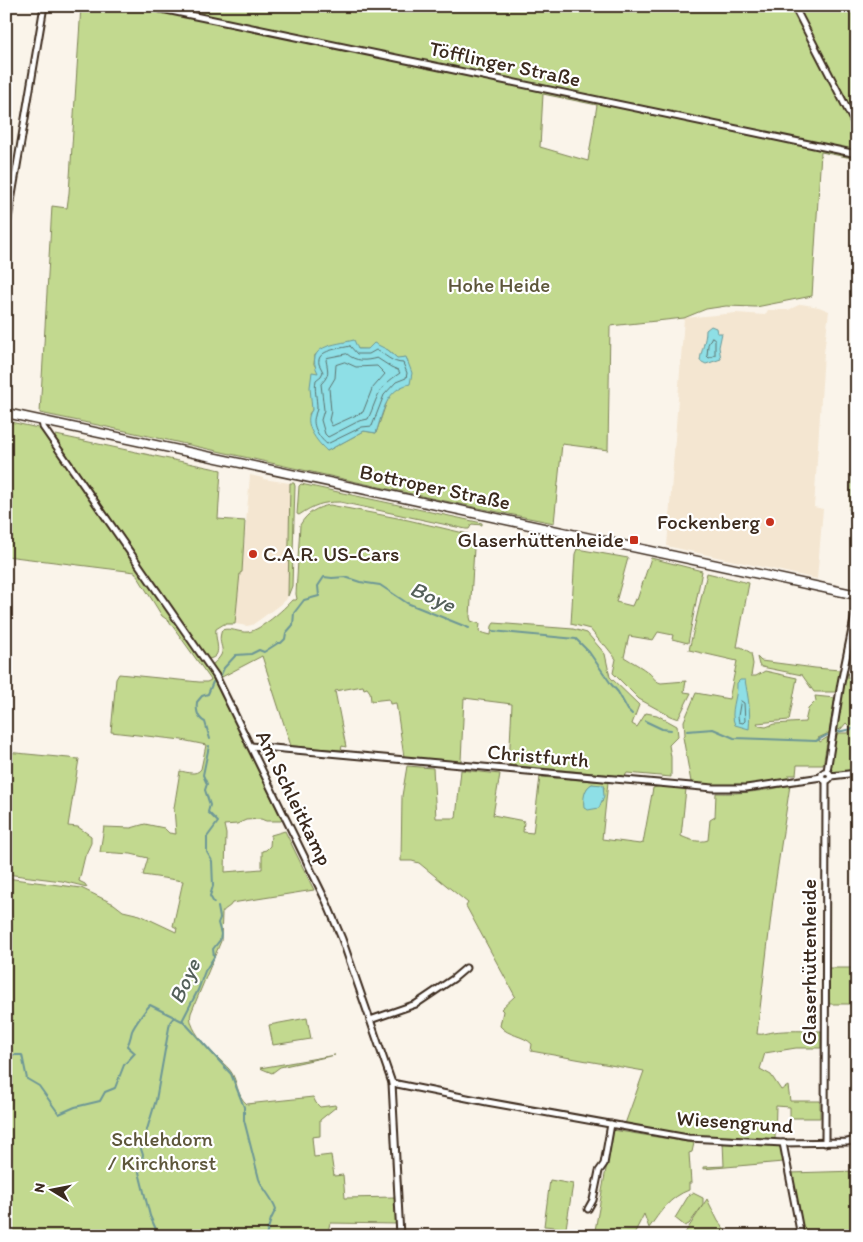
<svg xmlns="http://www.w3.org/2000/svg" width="863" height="1242" font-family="Itim,sans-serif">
  <rect width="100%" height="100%" fill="#faf4ea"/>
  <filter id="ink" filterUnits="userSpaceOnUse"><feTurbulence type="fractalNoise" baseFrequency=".02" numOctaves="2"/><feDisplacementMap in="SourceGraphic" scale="10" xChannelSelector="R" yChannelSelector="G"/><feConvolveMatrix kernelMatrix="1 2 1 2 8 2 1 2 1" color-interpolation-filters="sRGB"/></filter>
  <g filter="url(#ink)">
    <g fill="#f4e6d1" fill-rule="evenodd">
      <path d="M801 304 819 307 829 311 824 353 814 507 823 509 817 579 667 546 684 318 736 313 765 315 768 310H788ZM716 333H722L719 347 701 356 706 337Z"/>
      <path d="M250 475 263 478V479L290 483 288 596 286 600 262 618 252 625 247 626 235 624 240 573 242 572Z"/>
    </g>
    <g fill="#c2d98f" stroke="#7e8256" fill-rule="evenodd">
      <path d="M81 6H129L164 14 165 8 160 6H857V159L821 152 812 296 756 307 726 306 706 309 684 318 610 326 608 450 562 444 554 523C382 490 212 448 40 413L52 206 67 208 69 193ZM543 94 597 105 588 161 540 147ZM358 349 388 350 397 358 399 386 388 398 376 433 364 431 327 451 309 414 312 410 319 373 314 364 315 355Z"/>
      <path d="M857 402V510H849Z"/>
      <path d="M6 421 38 428 43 432 209 671 244 740 245 747 248 749 282 820 281 821H266L261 819 246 820 237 824 224 825 226 834 225 872 262 869V851L266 850 270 846 271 835 285 831 314 890 232 903C230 908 224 908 222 913L221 941 191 1013C186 1031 218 1057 229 1069 238 1079 236 1096 247 1104L313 1097 316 1103 320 1107 335 1105 336 1107 320 1120V1136L312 1137 314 1157 331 1155 334 1176 343 1175 345 1198 395 1197 396 1224 330 1223 327 1236H6V1066L8 1057H6V878L81 888 114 904 123 911 140 915 176 932 177 928 173 926 183 881 143 875 148 858 131 854 100 852 104 827 131 828 145 824 164 828 169 833 176 834 174 808 180 771C187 772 196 776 201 769L206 745 182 740 111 732 116 679 119 674 199 682H207L211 680 169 621 162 616 135 572 6 556Z"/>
      <path d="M56 435 221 470 218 519 245 521 242 572 240 573 235 624H224L216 629C214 640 225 657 208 659L55 437Z"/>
      <path d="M290 483H294L295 486 292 586 288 596Z"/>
      <path d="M301 484 482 523V525L472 524 469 529H466L340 502C322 502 314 505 299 515L297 514 299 486Z"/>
      <path d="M330 505 408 520 468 534 474 548 470 617 471 621 480 624 479 632 491 635 492 626 494 623 573 629 587 633 605 654 610 677 639 705 632 724 637 727 646 713 657 715 677 726 678 736 669 745 671 757V777L627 773 625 776 509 765 512 704 464 698 461 761 459 762 404 757 396 703 390 704 389 699 371 701 370 692 367 688 364 689 363 686 335 691 346 747 342 746 341 750 291 746 262 656 220 678 212 665C232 648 215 648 222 630 230 627 239 633 248 632 261 630 284 609 292 600H296L297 599 296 594 300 525C307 513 317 507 330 505Z"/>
      <path d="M577 549 628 558 616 602 632 606 635 599 637 600 651 558 702 571 688 643 672 639 673 635 658 632 653 640 629 636 624 657C632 662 642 667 649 673 654 677 654 681 661 683L686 681 684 692 691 693 678 719 670 716 639 699 613 673 616 659 605 645 602 644 590 629 571 624 575 554Z"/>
      <path d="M707 573 749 583 737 647H741L751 653 753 664 751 676H756L765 671 797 678 789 720 757 723 759 726 766 727 774 724 805 722 808 709 816 701 815 696 835 698 829 733 818 738 820 742 828 737 823 765H797L796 775H789V780C766 783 712 792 691 782L683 737 685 735 684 721 696 693 729 699 737 661 689 650Z"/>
      <path d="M757 657 761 661 815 668 840 670 836 692H814L802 675 762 667 759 665Z"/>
      <path d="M847 671 848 672 847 677H857V771L836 774 832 770 830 765 834 735 840 733H848L851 728 846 723 841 729 835 731 838 716 841 713 839 710Z"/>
      <path d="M6 752 79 759 68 826 78 827 91 836V843L85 856 79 881 85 884 87 887 62 881 6 874Z"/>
      <path d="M407 766 433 768 436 818H456L461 770 500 774 493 815 524 821 523 832 533 833 540 777 608 782 602 839 640 844 643 843 653 788 661 786 686 789 681 836C689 840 700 843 708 840L710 820 715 817 716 793C741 794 766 791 790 785L773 899 757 1034C764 1035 766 1033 773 1032 786 1030 806 1031 821 1031V1048H796L765 1053 760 1069 771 1075 781 1090 788 1086 790 1101H820V1118H790V1107L776 1106 775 1140 685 1134 625 1124 644 1071 531 1051 532 1044C523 1035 508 1036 500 1026L503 1011 501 1009 515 996 466 906 468 903 419 863 412 861H401L402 796ZM592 784 604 787 602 802 584 804C586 796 584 788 592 784Z"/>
      <rect x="829" y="968" width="28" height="36"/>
      <path d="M307 1018 311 1039 273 1045 269 1025Z"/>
      <path d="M335 1055 280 1067 272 1073 260 1068Z"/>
      <path d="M613 1130 694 1143 692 1152 689 1153 691 1183H689V1190C670 1197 660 1212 649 1228L644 1214 633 1236H594Z"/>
      <path d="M723 1142 778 1145 781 1147 783 1162 703 1169V1167L724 1166Z"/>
      <path d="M857 1171V1232L848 1236H802L790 1173Z"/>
      <path d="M550 1180 573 1184 566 1228 544 1226Z"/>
      <path d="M693 1193 703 1198V1205L689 1224 685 1226 675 1218 689 1195Z"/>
      <path d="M707 1199 718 1221 730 1236H683Z"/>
    </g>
    <g fill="#8edfe6" stroke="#6d9796">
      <path d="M711 326 716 328 717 333H722L719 347 721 359 706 364 700 361C701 351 706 341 706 330Z"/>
      <path d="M354 340 358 349H368L374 343 388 350 397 358 406 357 412 373 410 384C386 389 383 412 376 433L364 431 327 451C317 442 302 423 312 410L310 387 312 372 318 373C304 345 335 345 354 340Z"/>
      <path d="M740 680H745C748 697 751 711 749 729L735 725C729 712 738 697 737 683Z"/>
      <path d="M592 784 603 785 604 796 599 808 588 810 584 807C583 799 584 788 592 784Z"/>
    </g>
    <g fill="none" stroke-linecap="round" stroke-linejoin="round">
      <g stroke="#5c726e" stroke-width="1">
        <path d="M712 337 715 339V355L709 358 707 356 708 345Z"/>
        <path d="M350 346 357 354H369L376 350C385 354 392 363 403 363L407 373 406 378 396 382 384 395 372 426 362 427 327 444C320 439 311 425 315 416 315 413 317 411 317 408 317 398 314 390 316 380L321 376 323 372C322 369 320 367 319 364 316 349 341 349 350 346Z"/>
        <path d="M347 354C356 362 366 361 377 358L391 367 398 370 400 373C376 389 379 395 368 419L359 421 328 437 325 434 321 420 324 410 321 384C330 375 328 371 326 360L327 358Z"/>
        <path d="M345 362 356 367 377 366 385 374 372 389 363 412 332 426 329 420 331 411 329 388 335 378 336 365Z"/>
        <path d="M741 701 744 703 745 721 743 723 739 722 738 717Z"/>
      </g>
      <g stroke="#6d9796" stroke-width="2">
        <path d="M492 631 576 639 589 652 611 684 618 692 628 710 632 714"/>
        <path d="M220 677 224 668 236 655 251 654 259 650 264 652 278 643H281L285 639 286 633 293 625 294 613 304 600 319 596 318 586 324 577 332 578 345 577 360 582 380 585 407 603 469 628"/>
        <path d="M645 721 662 729 671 730"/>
        <path d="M687 731 713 729 734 738 816 741 827 735"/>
        <path d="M837 732 857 728"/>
        <path d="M210 739 205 722C197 718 196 710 197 702L202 696 208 694 213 682"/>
        <path d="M209 746 203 775 207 784 205 790 210 805 208 812 218 822 207 837V852L212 861 213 886 210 896 214 903"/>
        <path d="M183 1021 231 1074 244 1107V1120L259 1179C263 1190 272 1197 276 1209L271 1219 266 1236"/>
        <path d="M6 1055H22L27 1079 39 1086 59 1114 75 1107 100 1101 105 1092 115 1088 124 1065 135 1053 127 1046C131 1039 130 1038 132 1031 134 1026 146 1009 150 1005L182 1021 198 990 205 971 214 957 213 949 220 940 221 934 218 923 220 918 218 907"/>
        <path d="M159 1236 150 1216 139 1172 143 1155 141 1149 156 1100 170 1022 174 1017"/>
      </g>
      <defs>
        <g id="street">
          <path d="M147 6 857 154"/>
          <path d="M794 6 857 128"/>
          <path d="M6 231 44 6"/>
          <path d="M42 421 43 427 216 676 326 901 342 939 392 1083 400 1236"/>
          <path d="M251 746 713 788H746L822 777"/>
          <path d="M827 771 841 683 857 605"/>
          <circle cx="826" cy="776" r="4.5"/>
          <path d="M831 776 857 773"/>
          <path d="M370 1020 416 1004 453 979 466 968"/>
          <path d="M392 1083 487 1102 688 1138 783 1143 847 1142 857 1140"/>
          <path d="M783 1143 801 1236"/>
          <path d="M825 1143 826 781"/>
          <path d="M588 1209 593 1200 599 1171 604 1164 611 1124"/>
          <path d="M852 1236 857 1234"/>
        </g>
        <path id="secondary" d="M6 413 857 595"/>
      </defs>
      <use href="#street" stroke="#3b2a1e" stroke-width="9"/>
      <use href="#secondary" stroke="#3b2a1e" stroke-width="11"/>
      <use href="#street" stroke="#fff" stroke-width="5"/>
      <use href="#secondary" stroke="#fff" stroke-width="8"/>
    </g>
  </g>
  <g fill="#c8321e" stroke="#fff" stroke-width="2">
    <circle cx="770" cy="522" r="5"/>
    <rect x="629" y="535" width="10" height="10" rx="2.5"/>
    <circle cx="253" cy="554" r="5"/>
  </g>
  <g text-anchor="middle" stroke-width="4.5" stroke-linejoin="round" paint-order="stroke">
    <g font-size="21" fill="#3b2a1e" stroke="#fff">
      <text transform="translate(505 64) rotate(12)" y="7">Töfflinger Straße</text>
      <text transform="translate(435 487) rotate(12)" y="7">Bottroper Straße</text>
      <text transform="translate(538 756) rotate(5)" y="7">Christfurth</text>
      <text transform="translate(294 798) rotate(64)" y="7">Am Schleitkamp</text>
      <text transform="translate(809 962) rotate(-90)" y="7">Glaserhüttenheide</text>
      <text transform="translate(735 1122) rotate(4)" y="7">Wiesengrund</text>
    </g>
    <g font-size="21" fill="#5d563a" stroke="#fff">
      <text x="499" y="292">Hohe Heide</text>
      <text x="162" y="1146">Schlehdorn<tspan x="162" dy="24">/ Kirchhorst</tspan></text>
    </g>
    <g font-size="21" fill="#3b2a1e" stroke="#fff" text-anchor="end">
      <text x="760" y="529">Fockenberg</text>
      <text x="624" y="547">Glaserhüttenheide</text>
      <text x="263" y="561" text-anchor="start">C.A.R. US-Cars</text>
    </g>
    <g font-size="22" font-style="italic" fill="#54605a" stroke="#fff">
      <text transform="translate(433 596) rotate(24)" y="8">Boye</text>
      <text transform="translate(184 981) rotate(-65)" y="8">Boye</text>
    </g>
  </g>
  <rect width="863" height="1242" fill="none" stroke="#fff" stroke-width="25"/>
  <rect x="12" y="12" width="838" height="1217" fill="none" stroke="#3b2a1e" stroke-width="2" filter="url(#ink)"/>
  <g transform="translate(52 1190) rotate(280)" stroke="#ffffff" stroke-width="4" paint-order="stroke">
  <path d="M0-4L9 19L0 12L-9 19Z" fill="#3b2a1e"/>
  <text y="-8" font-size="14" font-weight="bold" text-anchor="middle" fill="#3b2a1e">N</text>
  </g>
</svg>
